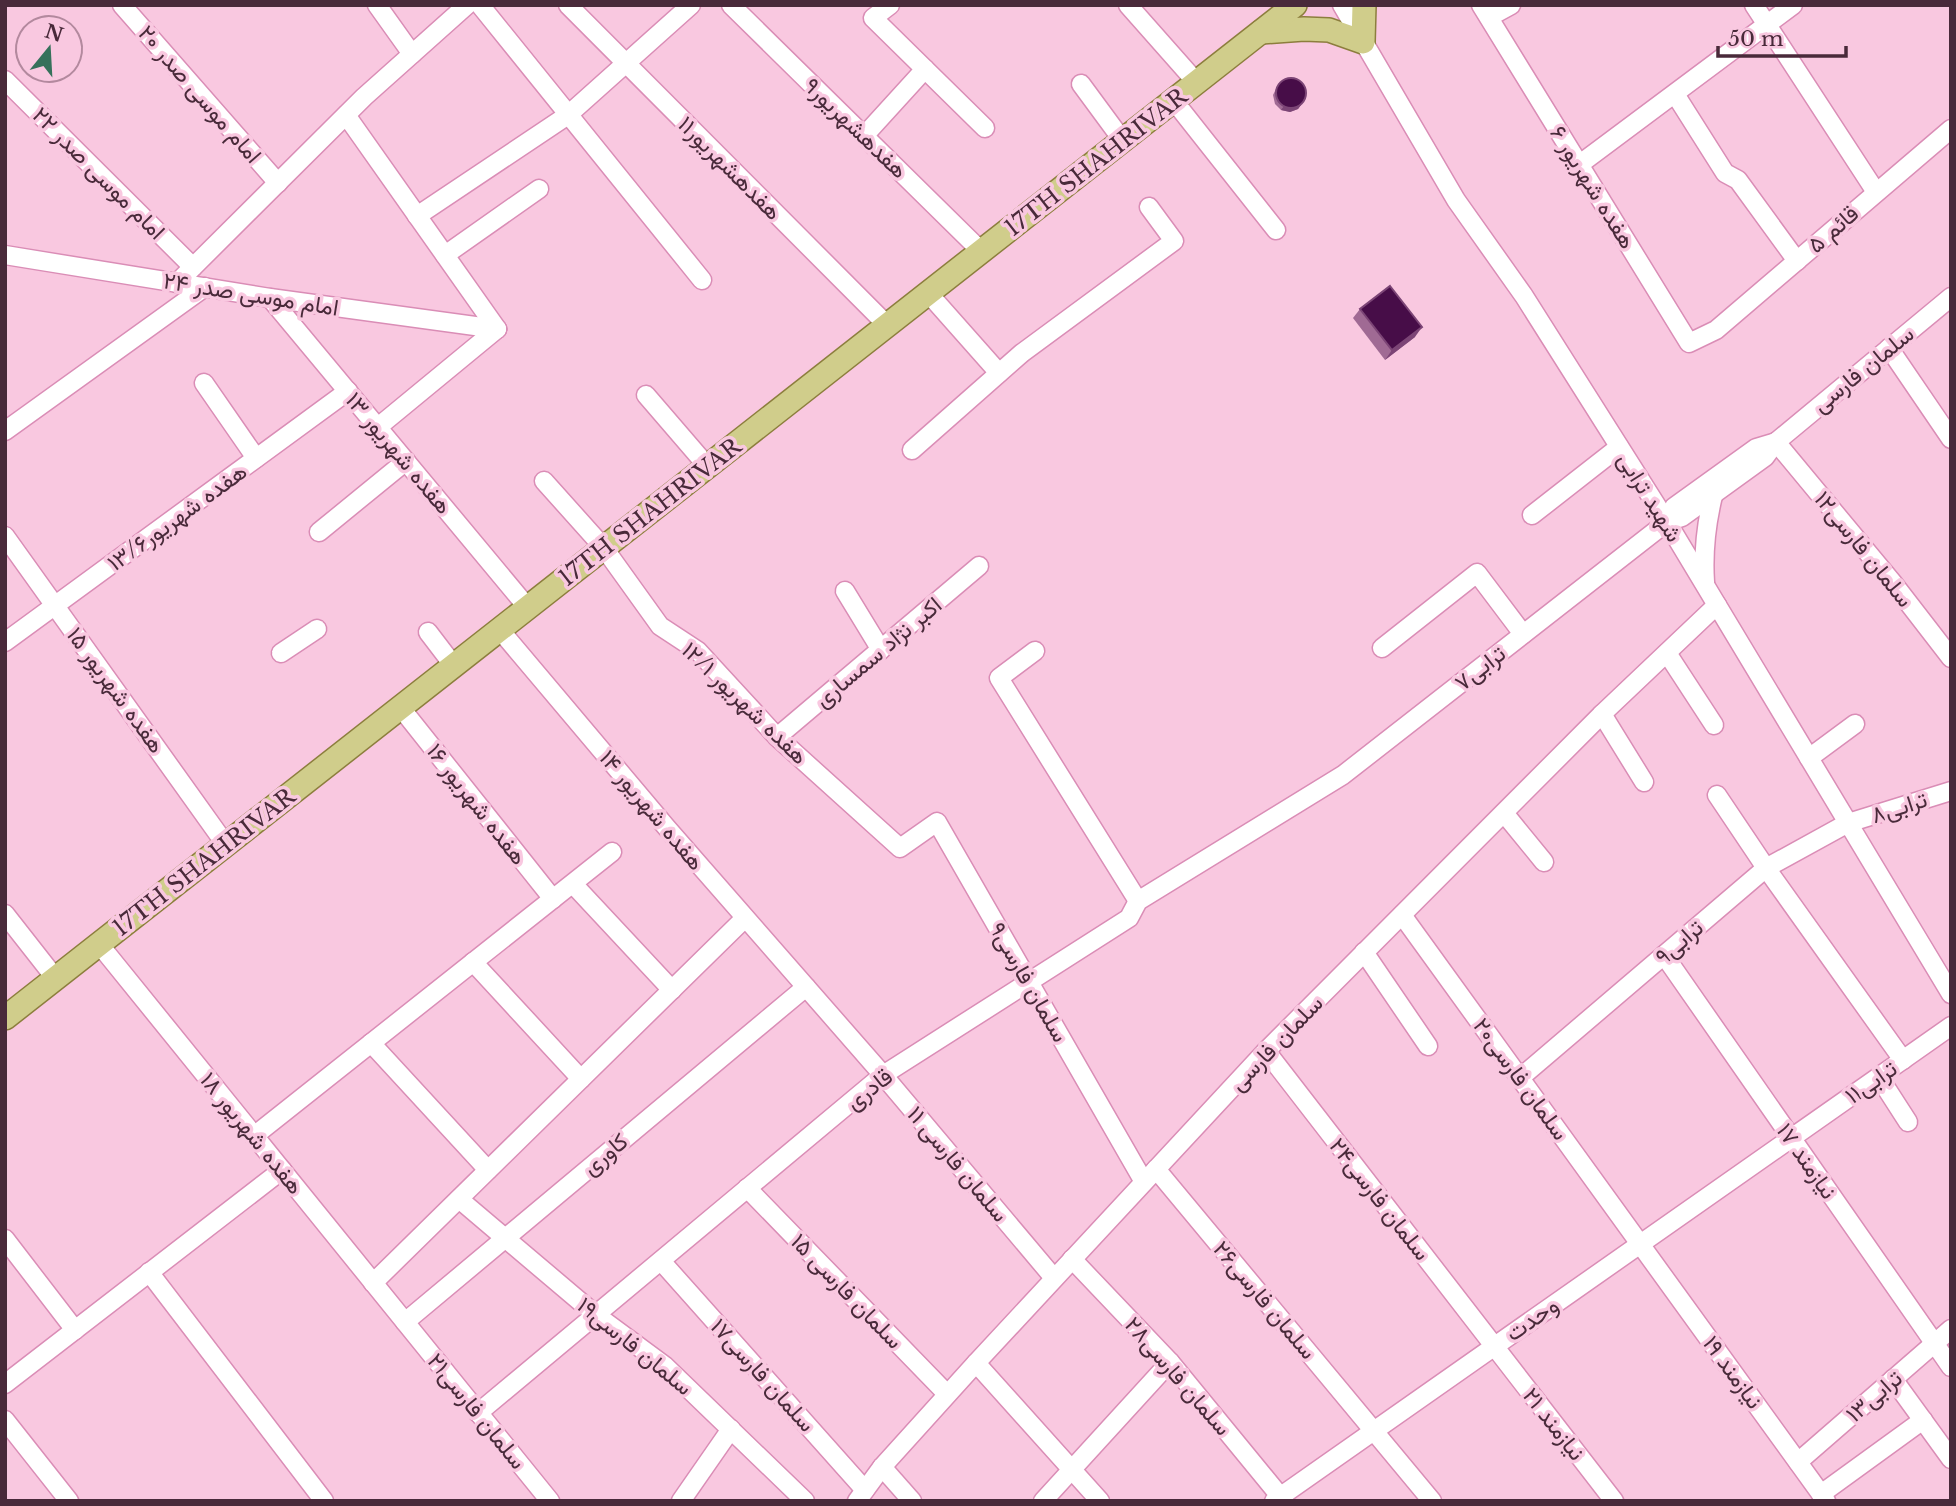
<svg xmlns="http://www.w3.org/2000/svg" width="1956" height="1506" font-family="'Libre Baskerville',Vazirmatn,serif">
  <rect width="100%" height="100%" fill="#f9c8e0"/>
  <g fill="none" stroke-linecap="round" stroke-linejoin="round">
    <defs>
      <g id="minor">
        <path d="M122 5 278 183"/>
        <path d="M377 5 412 54"/>
        <path d="M480 5 702 280"/>
        <path d="M568 5 888 326"/>
        <path d="M731 5 982 252"/>
        <path d="M890 5 873 18 985 128"/>
        <path d="M1128 5 1197 83"/>
        <path d="M1342 5 1456 200 1524 296 1667 522 1951 994"/>
        <path d="M1481 5 1689 343 1716 330 1951 129"/>
        <path d="M1754 5 1876 192"/>
        <path d="M1489 17 1511 5"/>
        <path d="M5 80 193 267"/>
        <path d="M1081 84 1123 141"/>
        <path d="M1675 94 1725 173 1738 180 1797 261"/>
        <path d="M1174 101 1276 230"/>
        <path d="M346 115 497 329"/>
        <path d="M864 136 925 69"/>
        <path d="M1580 164 1793 5"/>
        <path d="M417 216 568 115 691 5"/>
        <path d="M5 255 270 298 497 329"/>
        <path d="M445 255 539 189"/>
        <path d="M177 283 364 97 467 5"/>
        <path d="M929 294 999 373"/>
        <path d="M270 298 528 608"/>
        <path d="M1889 348 1951 439"/>
        <path d="M204 383 256 458"/>
        <path d="M646 395 708 467"/>
        <path d="M378 427 497 329"/>
        <path d="M5 431 205 287"/>
        <path d="M1776 442 1893 583 1951 658"/>
        <path d="M912 450 1022 353 1174 241 1149 207"/>
        <path d="M544 481 604 548 660 626 698 651 777 737 900 848 937 822 1144 1182"/>
        <path d="M1532 515 1619 447"/>
        <path d="M1667 522 1674 507 1756 448 1776 442"/>
        <path d="M319 532 406 461"/>
        <path d="M5 536 226 845"/>
        <path d="M1705 582C1703 552 1706 525 1713 496"/>
        <path d="M845 591 881 650"/>
        <path d="M500 630 667 828 883 1075 1054 1278"/>
        <path d="M428 632 454 666"/>
        <path d="M5 642 348 391"/>
        <path d="M1382 648 1477 573 1523 634"/>
        <path d="M1035 651 999 678 1138 901"/>
        <path d="M281 653 317 629"/>
        <path d="M1667 653 1714 725"/>
        <path d="M401 708 553 899"/>
        <path d="M1602 714 1644 782"/>
        <path d="M777 737 979 566"/>
        <path d="M1809 758 1855 724"/>
        <path d="M1717 795 1766 868 1903 1060"/>
        <path d="M1504 813 1544 862"/>
        <path d="M573 884 672 990"/>
        <path d="M5 914 56 979"/>
        <path d="M1402 915 1826 1501"/>
        <path d="M99 944 550 1501"/>
        <path d="M1364 952 1428 1046"/>
        <path d="M1664 955 1951 1367"/>
        <path d="M473 962 581 1079"/>
        <path d="M371 1043 488 1170"/>
        <path d="M1266 1051 1614 1501"/>
        <path d="M1879 1077 1908 1122"/>
        <path d="M1520 1078 1766 868 1848 823 1951 791"/>
        <path d="M254 1136 612 852"/>
        <path d="M1156 1169 1432 1501"/>
        <path d="M747 1188 947 1394"/>
        <path d="M459 1199 596 1315 665 1366 805 1501"/>
        <path d="M5 1239 75 1330"/>
        <path d="M1072 1259 1170 1362 1284 1501"/>
        <path d="M661 1261 865 1490"/>
        <path d="M149 1272 324 1501"/>
        <path d="M373 1283 745 918"/>
        <path d="M405 1322 806 987"/>
        <path d="M976 1363 1100 1501"/>
        <path d="M1893 1379 1951 1459"/>
        <path d="M5 1384 282 1170"/>
        <path d="M478 1413 883 1075 1129 918 1138 901 1343 775 1667 522 1682 517 1765 457 1776 442 1951 297"/>
        <path d="M5 1420 69 1501"/>
        <path d="M1798 1462 1951 1329"/>
        <path d="M882 1467 912 1501"/>
        <path d="M1821 1494 1923 1420"/>
        <path d="M681 1501 731 1429"/>
        <path d="M857 1501 882 1467 976 1363 1266 1051 1602 714 1717 605"/>
        <path d="M1043 1501 1170 1362"/>
        <path d="M1274 1501 1951 1026"/>
      </g>
      <g id="major">
        <path d="M1261 32 1304 29 1329 30 1363 42 1364 5"/>
        <path d="M5 1018 1295 5"/>
      </g>
    </defs>
    <use href="#minor" stroke="#da8db6" stroke-width="21"/>
    <use href="#major" stroke="#8c7e3d" stroke-width="26"/>
    <use href="#minor" stroke="#fff" stroke-width="18"/>
    <use href="#major" stroke="#d0cd8b" stroke-width="23"/>
  </g>
  <g fill="#a06a94">
    <path d="M1279 83 1306 98 1298 109 1290 112 1281 110 1275 104 1273 95Z"/>
    <path d="M1360 309 1415 337 1385 360 1353 318Z"/>
  </g>
  <g fill="#7c4576">
    <path d="M1301 105 1298 109 1290 112 1281 110 1284 106Z"/>
    <path d="M1422 327 1415 337 1385 360 1392 350Z"/>
  </g>
  <g fill="#470d48" stroke="#7c4576" stroke-width="2">
    <circle cx="1291" cy="93" r="15"/>
    <path d="M1390 286 1422 327 1392 350 1360 309Z"/>
  </g>
  <g text-anchor="middle" stroke-width="7" stroke-linejoin="round" paint-order="stroke">
    <g font-size="23" fill="#492a3a" stroke="#f9c8e0">
      <text transform="translate(200 94) rotate(49)" y="8">امام موسی صدر ۲۰</text>
      <text transform="translate(856 128) rotate(44)" y="8">هفدهشهریور۹</text>
      <text transform="translate(1096 162) rotate(-38)" y="8">17TH SHAHRIVAR</text>
      <text transform="translate(730 168) rotate(45)" y="8">هفدهشهریور۱۱</text>
      <text transform="translate(99 173) rotate(45)" y="8">امام موسی صدر ۲۲</text>
      <text transform="translate(1593 187) rotate(58)" y="8">هفده شهریور ۶</text>
      <text transform="translate(1833 229) rotate(-41)" y="8">قائم ۵</text>
      <text transform="translate(251 294) rotate(9)" y="8">امام موسی صدر ۲۴</text>
      <text transform="translate(1863 369) rotate(-39)" y="8">سلمان فارسی</text>
      <text transform="translate(399 453) rotate(50)" y="8">هفده شهریور ۱۳</text>
      <text transform="translate(1650 497) rotate(58)" y="8">شهید ترابی</text>
      <text transform="translate(650 512) rotate(-38)" y="8">17TH SHAHRIVAR</text>
      <text transform="translate(177 517) rotate(-36)" y="8">هفده شهریور۱۳/۶</text>
      <text transform="translate(1864 549) rotate(51)" y="8">سلمان فارسی۱۲</text>
      <text transform="translate(878 652) rotate(-40)" y="8">اکبر نژاد سمساری</text>
      <text transform="translate(1480 668) rotate(-38)" y="8">ترابی۷</text>
      <text transform="translate(116 690) rotate(54)" y="8">هفده شهریور ۱۵</text>
      <text transform="translate(745 703) rotate(44)" y="8">هفده شهریور ۱۲/۱</text>
      <text transform="translate(477 804) rotate(52)" y="8">هفده شهریور ۱۶</text>
      <text transform="translate(1899 807) rotate(-18)" y="8">ترابی۸</text>
      <text transform="translate(652 810) rotate(50)" y="8">هفده شهریور ۱۴</text>
      <text transform="translate(204 862) rotate(-38)" y="8">17TH SHAHRIVAR</text>
      <text transform="translate(1679 942) rotate(-41)" y="8">ترابی۹</text>
      <text transform="translate(1029 982) rotate(60)" y="8">سلمان فارسی۹</text>
      <text transform="translate(1276 1043) rotate(-46)" y="8">سلمان فارسی</text>
      <text transform="translate(1521 1079) rotate(54)" y="8">سلمان فارسی۲۰</text>
      <text transform="translate(1871 1082) rotate(-35)" y="8">ترابی۱۱</text>
      <text transform="translate(869 1089) rotate(-38)" y="8">قادری</text>
      <text transform="translate(252 1133) rotate(51)" y="8">هفده شهریور ۱۸</text>
      <text transform="translate(605 1154) rotate(-40)" y="8">کاوری</text>
      <text transform="translate(1807 1161) rotate(55)" y="8">نیازمند ۱۷</text>
      <text transform="translate(958 1164) rotate(50)" y="8">سلمان فارسی ۱۱</text>
      <text transform="translate(1380 1199) rotate(52)" y="8">سلمان فارسی۲۴</text>
      <text transform="translate(847 1291) rotate(46)" y="8">سلمان فارسی ۱۵</text>
      <text transform="translate(1265 1300) rotate(50)" y="8">سلمان فارسی۲۶</text>
      <text transform="translate(1532 1319) rotate(-35)" y="8">وحدت</text>
      <text transform="translate(635 1346) rotate(39)" y="8">سلمان فارسی۱۹</text>
      <text transform="translate(1733 1372) rotate(54)" y="8">نیازمند ۱۹</text>
      <text transform="translate(763 1375) rotate(48)" y="8">سلمان فارسی۱۷</text>
      <text transform="translate(1178 1376) rotate(49)" y="8">سلمان فارسی۲۸</text>
      <text transform="translate(1874 1396) rotate(-41)" y="8">ترابی۱۳</text>
      <text transform="translate(477 1411) rotate(51)" y="8">سلمان فارسی۲۱</text>
      <text transform="translate(1554 1424) rotate(52)" y="8">نیازمند ۲۱</text>
    </g>
  </g>
  <rect width="1956" height="1506" fill="none" stroke="#492a3a" stroke-width="14"/>
  <g transform="translate(49 49) rotate(18)"><circle r="33" fill="#f9c8e0" stroke="#b3899e" stroke-width="2"/>
  <path d="M0-5L12 26L0 18L-12 26Z" fill="#36715b"/>
  <text y="-10" font-size="19" font-weight="bold" text-anchor="middle" fill="#492a3a">N</text>
  </g>
  <path d="M1718 46v10h128v-10" fill="none" stroke="#492a3a" stroke-width="3.5"/>
  <text x="1728" y="46" font-size="21" fill="#492a3a" stroke="#f9c8e0" stroke-width="5" paint-order="stroke">50 m</text>
</svg>
